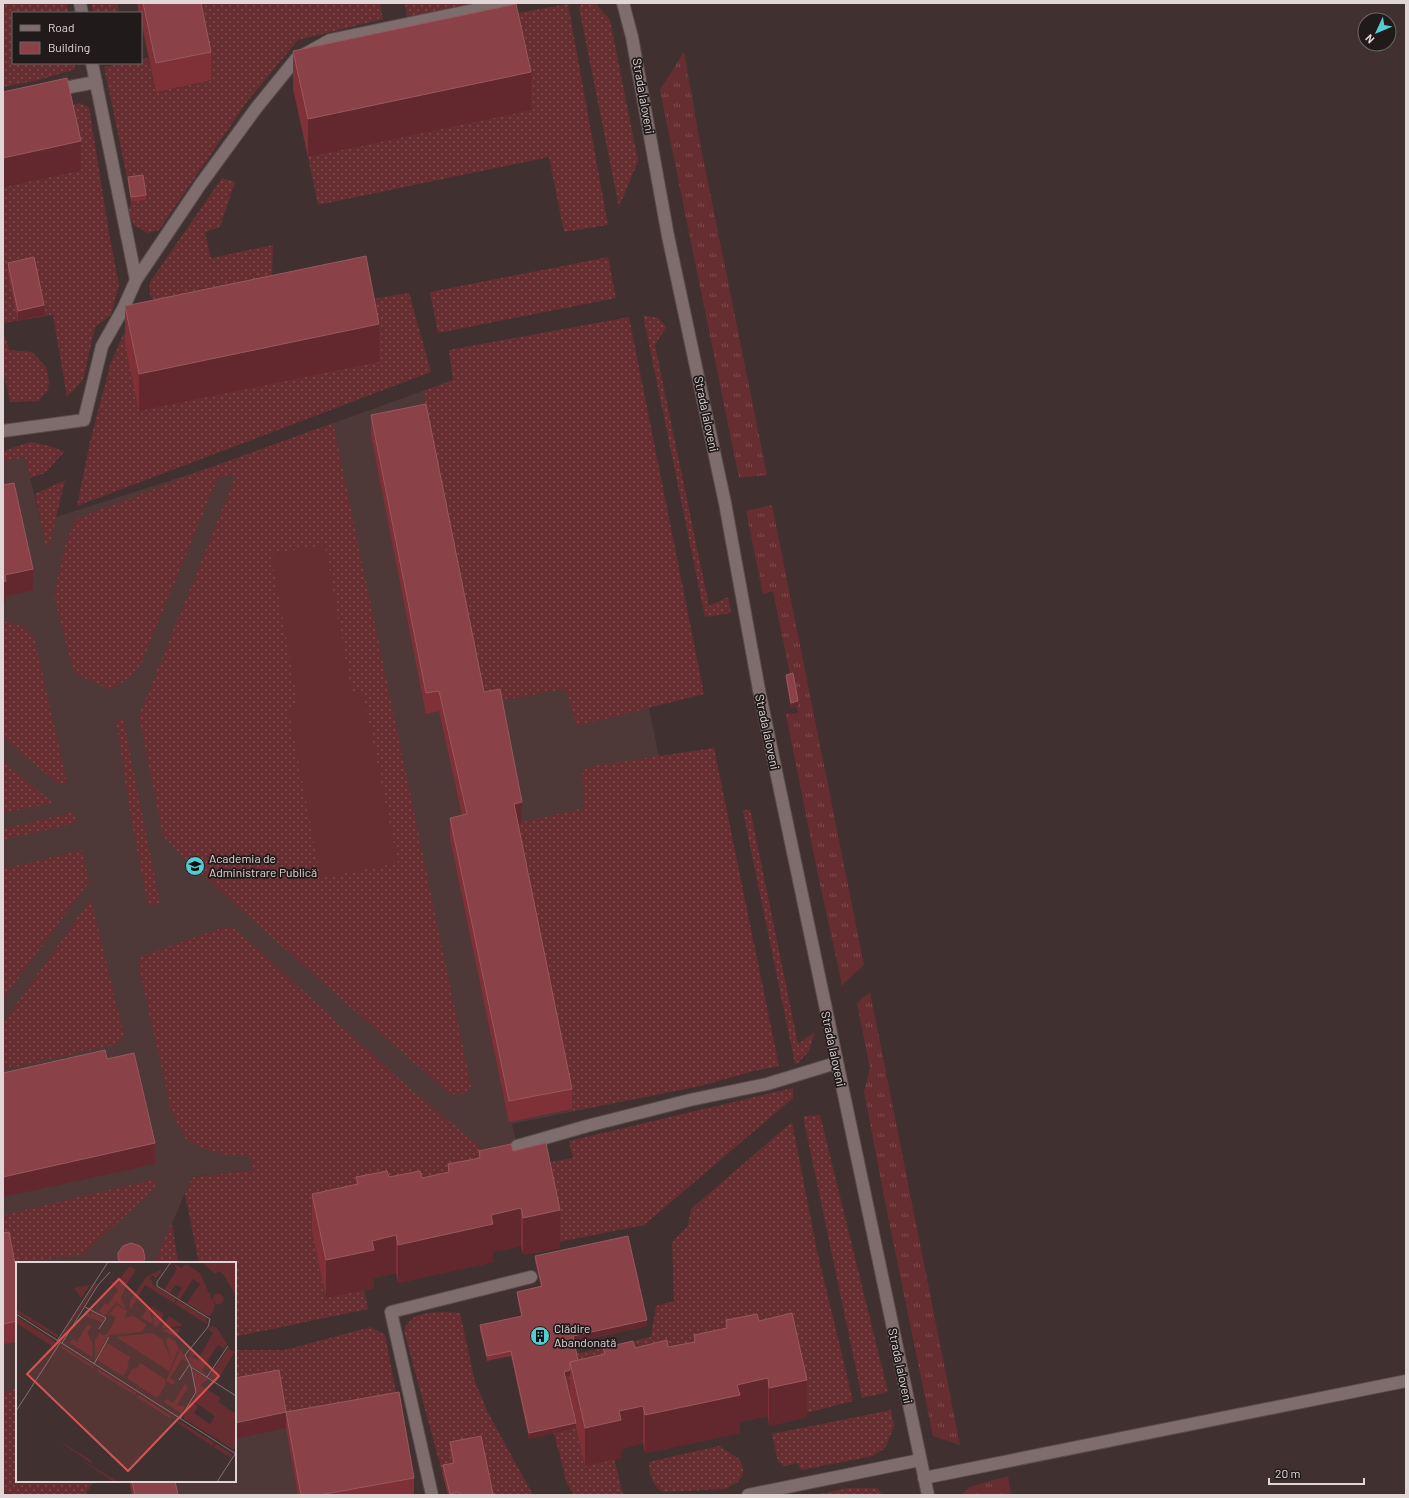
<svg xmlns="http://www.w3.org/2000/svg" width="1409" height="1498" font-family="Barlow,sans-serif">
  <defs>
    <pattern id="grass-tufts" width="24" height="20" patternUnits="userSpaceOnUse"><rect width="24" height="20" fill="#672e31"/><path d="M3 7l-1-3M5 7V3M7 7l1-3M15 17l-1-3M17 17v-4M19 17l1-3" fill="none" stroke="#7c4c4e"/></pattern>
    <pattern id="garden-dots" width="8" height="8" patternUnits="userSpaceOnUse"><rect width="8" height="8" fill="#672e31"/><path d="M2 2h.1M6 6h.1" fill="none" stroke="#7c4c4e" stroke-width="1.8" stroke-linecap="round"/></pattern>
  </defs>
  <rect width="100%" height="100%" fill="#403030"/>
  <g fill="#4f3838">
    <path d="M449 350 649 709 659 756 700 1086 512 1124 520 1157 499 1162 477 1144 192 1177 155 1263H17V1388L3 1394V462L25 457 41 522 209 468 453 380Z"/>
    <path d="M235 1394 414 1494 415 1495H132L129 1481H235Z"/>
  </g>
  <g fill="url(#grass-tufts)">
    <path d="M684 52 701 148 767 475 739 478 660 90Z"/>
    <path d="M772 505 864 965 842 985 815 861 786 714 798 713 773 591 763 594 746 511Z"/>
    <path d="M870 992 960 1445 933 1436 888 1217 864 1092 870 1068 857 1003Z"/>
    <path d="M1008 1476 1011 1495H962L969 1487Z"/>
  </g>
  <g fill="url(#garden-dots)">
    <path d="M3 3H67L68 13H13V63H74L75 69 39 80 3 87Z"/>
    <path d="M91 3H117L119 13H93Z"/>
    <path d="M195 3H380L383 19 298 40 246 103 159 230 148 233 134 225 128 213 131 202 146 200 128 182 104 67 123 63H141V59L148 58 156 92Z"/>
    <path d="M405 3H473L407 17Z"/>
    <path d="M582 3H595L610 20 638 161 619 207 579 8Z"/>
    <path d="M568 4 608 225 564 232 549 157 318 205 308 157 531 110 513 14Z"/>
    <path d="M80 103 89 107 109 233 119 285 111 315 95 327 83 380 67 397 53 315 3 323V187L81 170 67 107Z"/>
    <path d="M222 178 235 182 220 227 205 232 211 258 273 245 272 277 163 303C149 298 149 297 150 282Z"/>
    <path d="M608 257 616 298 438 333 430 292Z"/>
    <path d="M409 293 431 372 77 506 90 442 110 365 123 335 133 327 367 300Z"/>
    <path d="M643 315 658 318 666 327 655 345 709 606 728 597 731 613 705 617Z"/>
    <path d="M629 317 704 694 577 726 565 689 498 701 484 713 426 424 424 391 453 380 449 350Z"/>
    <path d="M3 330 9 350 32 352 46 367 49 381 48 390 38 401 10 402 3 371Z"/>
    <path d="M333 423 471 1086C465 1095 461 1095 450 1094L333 992 184 858 163 836 139 716 236 475 218 477 140 666 131 676 111 690 76 674 71 662 54 596 65 546 76 519 209 468Z"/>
    <path d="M31 442 53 447 64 452 45 473 30 478 25 457 3 462V451Z"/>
    <path d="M65 480 49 547 46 546 35 494Z"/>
    <path d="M3 621 25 627 34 637 67 782 58 784 3 737Z"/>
    <path d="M123 718 160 903 148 906 130 811 116 720Z"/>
    <path d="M714 748 779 1066 754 1071 700 1086 572 1111 514 824 584 808 582 773 588 767 659 756Z"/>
    <path d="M3 761 53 803 3 813Z"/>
    <path d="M750 809 798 1044 815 1032 809 1051 798 1063 795 1064 743 811Z"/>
    <path d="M74 812 77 823 3 840V829Z"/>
    <path d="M82 850 89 882 3 999V869Z"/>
    <path d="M91 899 124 1035 118 1044 3 1070V1023Z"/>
    <path d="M225 927H232L241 934 417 1095 499 1162 523 1167 573 1158 569 1141 793 1088V1098L644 1225 559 1242 312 1232 326 1298 364 1290 368 1309 238 1336 235 1335V1263H199L185 1194 192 1177 253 1170 251 1157 221 1154 202 1148 186 1139 172 1113 138 964 142 956Z"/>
    <path d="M820 1115 888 1392 862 1398 803 1116Z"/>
    <path d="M792 1122 817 1251 853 1401 806 1413 570 1400 564 1377 575 1354 651 1337 656 1306 674 1301 672 1242 688 1226 691 1209Z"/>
    <path d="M156 1179 154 1189 82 1255 11 1263 3 1254V1215Z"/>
    <path d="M172 1222 178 1263H155Z"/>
    <path d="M446 1312 460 1313 475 1382 488 1413 533 1495H491L454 1473 443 1476 404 1331C411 1311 429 1313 446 1312Z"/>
    <path d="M371 1327 385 1335 399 1408 286 1428 235 1394V1350H285Z"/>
    <path d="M17 1388V1481H94L85 1495H35L3 1493V1394Z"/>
    <path d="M891 1410 894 1426 885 1448 873 1456 801 1470 798 1463 785 1466 778 1462 772 1434Z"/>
    <path d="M576 1428 585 1466 614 1459 623 1495H574L567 1484 554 1433Z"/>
    <path d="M719 1446 738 1458 741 1462 743 1469V1475L738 1482 725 1489 662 1492C651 1483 650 1476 649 1462Z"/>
    <path d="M848 1488H877L882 1494 815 1495Z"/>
  </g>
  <path fill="#672e31" d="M325 545 352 694 363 693 398 863 321 878 288 708 298 705 271 554Z"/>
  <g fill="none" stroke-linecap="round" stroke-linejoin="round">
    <defs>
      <g id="lane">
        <path d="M80 3 82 13"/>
        <path d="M92 63 136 280"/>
        <path d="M54 90 96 82"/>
        <path d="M3 431 84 420 102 346 123 309 136 280 200 185 257 107 296 59 330 40 507 3"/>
        <path d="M517 1146 587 1126 690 1100 767 1084 836 1063"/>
        <path d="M924 1478 1406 1381"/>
        <path d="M432 1495 391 1312 531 1277"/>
        <path d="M748 1495 920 1460"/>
      </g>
      <path id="secondary" d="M623 3 632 37 668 236 725 503 759 690 928 1495"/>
    </defs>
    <use href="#lane" stroke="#5a4d4d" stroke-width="14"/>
    <use href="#secondary" stroke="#5a4d4d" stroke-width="14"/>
    <use href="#lane" stroke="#7e6d6c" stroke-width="12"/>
    <use href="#secondary" stroke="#7e6d6c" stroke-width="12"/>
  </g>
  <g fill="#803037" fill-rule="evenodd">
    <path d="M137 3H201L211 52V80L156 92 141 21V13H139Z"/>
    <path d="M293 51 531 110 308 157 293 89Z"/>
    <path d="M128 177 146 195V200L131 202 128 182Z"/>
    <path d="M8 263 44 315 18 321 8 274Z"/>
    <path d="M125 306 379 362 139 411 125 344Z"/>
    <path d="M371 415 484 692 522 823H518L572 1089V1109L509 1122 450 838V818L462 815 439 711 426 714 371 435Z"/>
    <path d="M786 675 798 706 791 708 786 680Z"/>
    <path d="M479 1151H513L560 1248 523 1255 521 1246 493 1252V1262L398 1283 396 1273 374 1278V1288L326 1298 312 1232V1194L356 1184V1177L422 1178 448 1172V1164L479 1158Z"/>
    <path d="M3 1233 17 1274V1342L3 1344Z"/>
    <path d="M535 1256 647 1326 574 1342 578 1360 603 1355V1348L668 1347 694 1342V1335L726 1328V1320L759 1321 807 1417 769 1426 768 1416 740 1422V1433L645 1453 643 1443 621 1449V1458L585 1466 576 1428 529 1439 511 1356 487 1361 480 1331V1325L521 1316 517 1297V1292L541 1287 535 1261ZM570 1376V1395L566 1377Z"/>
    <path d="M286 1412 414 1478V1494L408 1495H298L286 1428Z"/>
    <path d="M450 1442 493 1495H448L443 1476V1465L452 1463 450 1453Z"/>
    <path d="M129 1481H175L178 1495H132Z"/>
  </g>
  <g fill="#62282d">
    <path d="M531 72V110L308 157V119Z"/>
    <path d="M81 141V170L3 187V158Z"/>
    <path d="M44 305V315L18 321V311Z"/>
    <path d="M379 324V362L139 411V374Z"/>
    <path d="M33 569V590L6 596V602H3V582L5 575Z"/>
    <path d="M798 701V706L791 708V703Z"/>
    <path d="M522 802V823L514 824V804Z"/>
    <path d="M155 1143V1164L3 1197V1177Z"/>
    <path d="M521 1208V1246L493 1252V1262L398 1283V1245L491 1215Z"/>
    <path d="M560 1210V1248L523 1255V1218Z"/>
    <path d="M396 1235V1273L374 1278V1288L326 1298V1260L372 1241Z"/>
    <path d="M647 1320V1326L573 1342V1336Z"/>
    <path d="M570 1370V1376L564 1377V1372Z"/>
    <path d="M768 1378V1416L740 1422V1433L645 1453V1415L737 1385Z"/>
    <path d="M807 1380V1417L769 1426V1388Z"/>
    <path d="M643 1406V1443L621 1449V1458L585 1466V1428L619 1411Z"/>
    <path d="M286 1412V1428L235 1439V1423Z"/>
    <path d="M576 1423V1428L529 1439V1433Z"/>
  </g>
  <g fill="#8b4148" stroke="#98595e">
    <path d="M143 3H201L211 52 156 63Z"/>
    <path d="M516 4 531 72 308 119 293 51Z"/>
    <path d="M67 78 81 141 3 158V92Z"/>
    <path d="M143 175 146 195 131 197 128 177Z"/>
    <path d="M366 256 379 324 139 374 125 306Z"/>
    <path d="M34 257 44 305 18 311 8 263Z"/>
    <path d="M426 404 484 692 500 689 522 802 514 804 572 1089 509 1101 450 818 467 814 439 691 426 693 371 415Z"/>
    <path d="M14 483 33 569 5 575 6 581 3 582V485Z"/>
    <path d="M793 673 798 701 791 703 786 675Z"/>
    <path d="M105 1050 107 1059 134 1053 155 1143 3 1177V1073Z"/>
    <path d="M546 1143 560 1210 523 1218 521 1208 491 1215 493 1224 398 1245 396 1235 372 1241 374 1250 326 1260 312 1194 358 1184 356 1177 387 1171 389 1177 420 1171 422 1178 449 1172 448 1164 480 1158 479 1151 511 1144 513 1151Z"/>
    <path d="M9 1232 17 1274V1321L3 1324V1233Z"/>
    <path d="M628 1236 647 1320 573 1336 578 1360 570 1362V1370L564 1372 576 1423 529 1433 511 1351 487 1356 480 1325 522 1316 517 1292 542 1286 535 1256Z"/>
    <path d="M131 1243 140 1246 143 1249 145 1258 143 1263H120L118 1258V1253L123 1246Z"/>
    <path d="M792 1313 807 1380 769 1388 768 1378 754 1381 737 1385 740 1395 645 1415 643 1406 619 1411 621 1420 585 1428 570 1362 605 1354 603 1348 633 1341 635 1348 667 1340 668 1347 695 1342 694 1335 727 1328 726 1320 757 1314 759 1321Z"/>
    <path d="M279 1370 286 1412 235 1423V1378Z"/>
    <path d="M399 1392 414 1478 319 1495H301L286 1412Z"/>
    <path d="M481 1436 493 1494 488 1495H460L459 1492 450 1494 443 1465 454 1463 450 1442Z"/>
    <path d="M132 1481H175L178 1495H135Z"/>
  </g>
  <defs>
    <symbol id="university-disc" viewBox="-11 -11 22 22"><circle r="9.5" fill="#51ccd2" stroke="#211a1a"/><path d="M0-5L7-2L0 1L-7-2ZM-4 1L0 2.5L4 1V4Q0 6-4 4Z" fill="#111"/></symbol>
    <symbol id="building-disc" viewBox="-11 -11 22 22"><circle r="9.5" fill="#51ccd2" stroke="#211a1a"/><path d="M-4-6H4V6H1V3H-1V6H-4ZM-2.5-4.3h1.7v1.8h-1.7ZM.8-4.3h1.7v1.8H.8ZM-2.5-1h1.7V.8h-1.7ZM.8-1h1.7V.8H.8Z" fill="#111"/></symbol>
  </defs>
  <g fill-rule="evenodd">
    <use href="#university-disc" x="184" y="855" width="22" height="22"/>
    <use href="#building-disc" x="529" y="1325" width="22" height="22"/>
  </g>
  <g text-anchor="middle" stroke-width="3.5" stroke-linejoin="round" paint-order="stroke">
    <g font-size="12" fill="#e0d6d6" stroke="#211a1a">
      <text transform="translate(643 96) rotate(80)" y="4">Strada Ialoveni</text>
      <text transform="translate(706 414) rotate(78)" y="4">Strada Ialoveni</text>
      <text transform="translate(767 732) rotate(78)" y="4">Strada Ialoveni</text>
      <text transform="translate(833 1049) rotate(78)" y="4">Strada Ialoveni</text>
      <text transform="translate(900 1366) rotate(78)" y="4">Strada Ialoveni</text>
    </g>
    <g font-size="12" fill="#e0d6d6" stroke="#211a1a" text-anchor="start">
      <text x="209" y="863">Academia de<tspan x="209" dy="14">Administrare Publică</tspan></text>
      <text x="554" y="1333">Clădire<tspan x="554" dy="14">Abandonată</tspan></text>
    </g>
  </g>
  <g transform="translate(16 1262)">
    <rect width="220" height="220" fill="#403030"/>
    <path d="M74 23 65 36 58 26ZM0 47 42 73V76L0 50ZM0 54 40 80 39 86 0 61ZM46 84 74 102 80 108 44 85ZM82 107 120 131 119 133 82 110ZM123 133 154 153 155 157 121 135ZM159 159H163L197 180 196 184ZM39 176 76 199 75 201ZM61 195 102 220H98Z" fill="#672e31"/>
    <path d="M186 0H220V34L207 12 203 9 199 12ZM157 1 166 6 170 2 184 11 199 44 194 55 171 41 184 22 177 17 164 37 161 35 166 26 159 23 154 31 148 28 161 7ZM114 4 120 8 110 23 105 36 110 47 100 40 89 54 83 50 89 41 92 43 102 28 94 19 100 21ZM147 7 140 16 136 13 134 17 137 20 136 22 160 37 158 41 129 23 114 48V39L130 15ZM80 20V24L46 77 47 71ZM196.5 37a5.5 5.5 0 1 1 11 0a5.5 5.5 0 1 1-11 0ZM161 38 190 55 191 62 159 42ZM101 43 111 49 109 56 117 54 130 62 126 70 93 73 79 97V78L84 71 88 74 91 72 100 56 95 52 91 54ZM132 44 133 45 137 62 126 56ZM136 45 148 52 141 65 138 63ZM71 46 70 50 75 53V49L88 58 85 60 67 53ZM153 54 165 62V64L146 66ZM72 62 75 65 71 71 77 82 76 95 54 81 56 77 61 80ZM197 64 201 66 211 82 208 87 202 83 186 108 190 113 176 104 172 93 183 99 181 93 175 94 174 91 175 89 184 94 197 71 192 67ZM165 66 159 75 146 68ZM136 71 146 77 156 99 149 77 153 76 159 79 163 86 153 109 100 75ZM91 81 114 95 111 101 113 104 107 114 81 98ZM212 86 219 90 200 120 193 115ZM164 87 171 98 172 102 170 104 172 100 166 97 154 116 159 119 157 123 150 119ZM124 101 149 117 150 122 141 136 111 116 117 106 120 107ZM179 109 192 117 184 123 205 136 202 140 220 152 218 163 220 164V186L217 187 168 157V153L175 140 182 144 178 151 194 162 199 154 177 139 181 132 177 110ZM169 122 172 125 161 143 169 145 166 152 148 140 151 137 157 141ZM200 182 216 192 215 196 198 185Z" fill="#672e31"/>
    <path d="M123 79 148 97 145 101 119 85Z" fill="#672e31"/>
    <path fill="none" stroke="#807272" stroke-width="1" d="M155 0 141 20V24L194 57 192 65 169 93 175 105 180 130 164 157M69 45 90 56 83 67M0 52 220 192M41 79 92 0M46 81 82 23 94 10M78 102 93 75M175 105 220 134M191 115 212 84M163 118 174 102M0 149 44 81M201 220 219 192"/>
    <path fill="#d85454" fill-opacity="0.15" stroke="#d85454" stroke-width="2" d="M103 17 203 114 112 209 11 112Z"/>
    <rect width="220" height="220" fill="none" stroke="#e0d6d6" stroke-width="2"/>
  </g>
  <rect width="1409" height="1498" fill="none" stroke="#e0d6d6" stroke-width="8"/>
  <rect x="12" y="12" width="130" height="52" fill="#211a1a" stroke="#6d6565"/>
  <rect x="20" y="25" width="20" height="6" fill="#7e6d6c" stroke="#6d6565"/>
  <text x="48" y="32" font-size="12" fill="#e0d6d6">Road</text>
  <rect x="20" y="42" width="20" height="12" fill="#8b4148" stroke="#6d6565"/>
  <text x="48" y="52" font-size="12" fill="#e0d6d6">Building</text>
  <g transform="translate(1377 32) rotate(226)"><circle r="19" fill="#211a1a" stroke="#6d6565"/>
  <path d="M0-3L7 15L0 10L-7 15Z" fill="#51ccd2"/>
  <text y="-6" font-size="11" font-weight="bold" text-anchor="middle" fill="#e0d6d6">N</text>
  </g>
  <path d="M1269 1478v6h95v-6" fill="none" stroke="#e0d6d6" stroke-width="2"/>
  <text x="1275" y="1478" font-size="12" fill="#e0d6d6" stroke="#211a1a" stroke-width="3" paint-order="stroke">20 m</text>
</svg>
